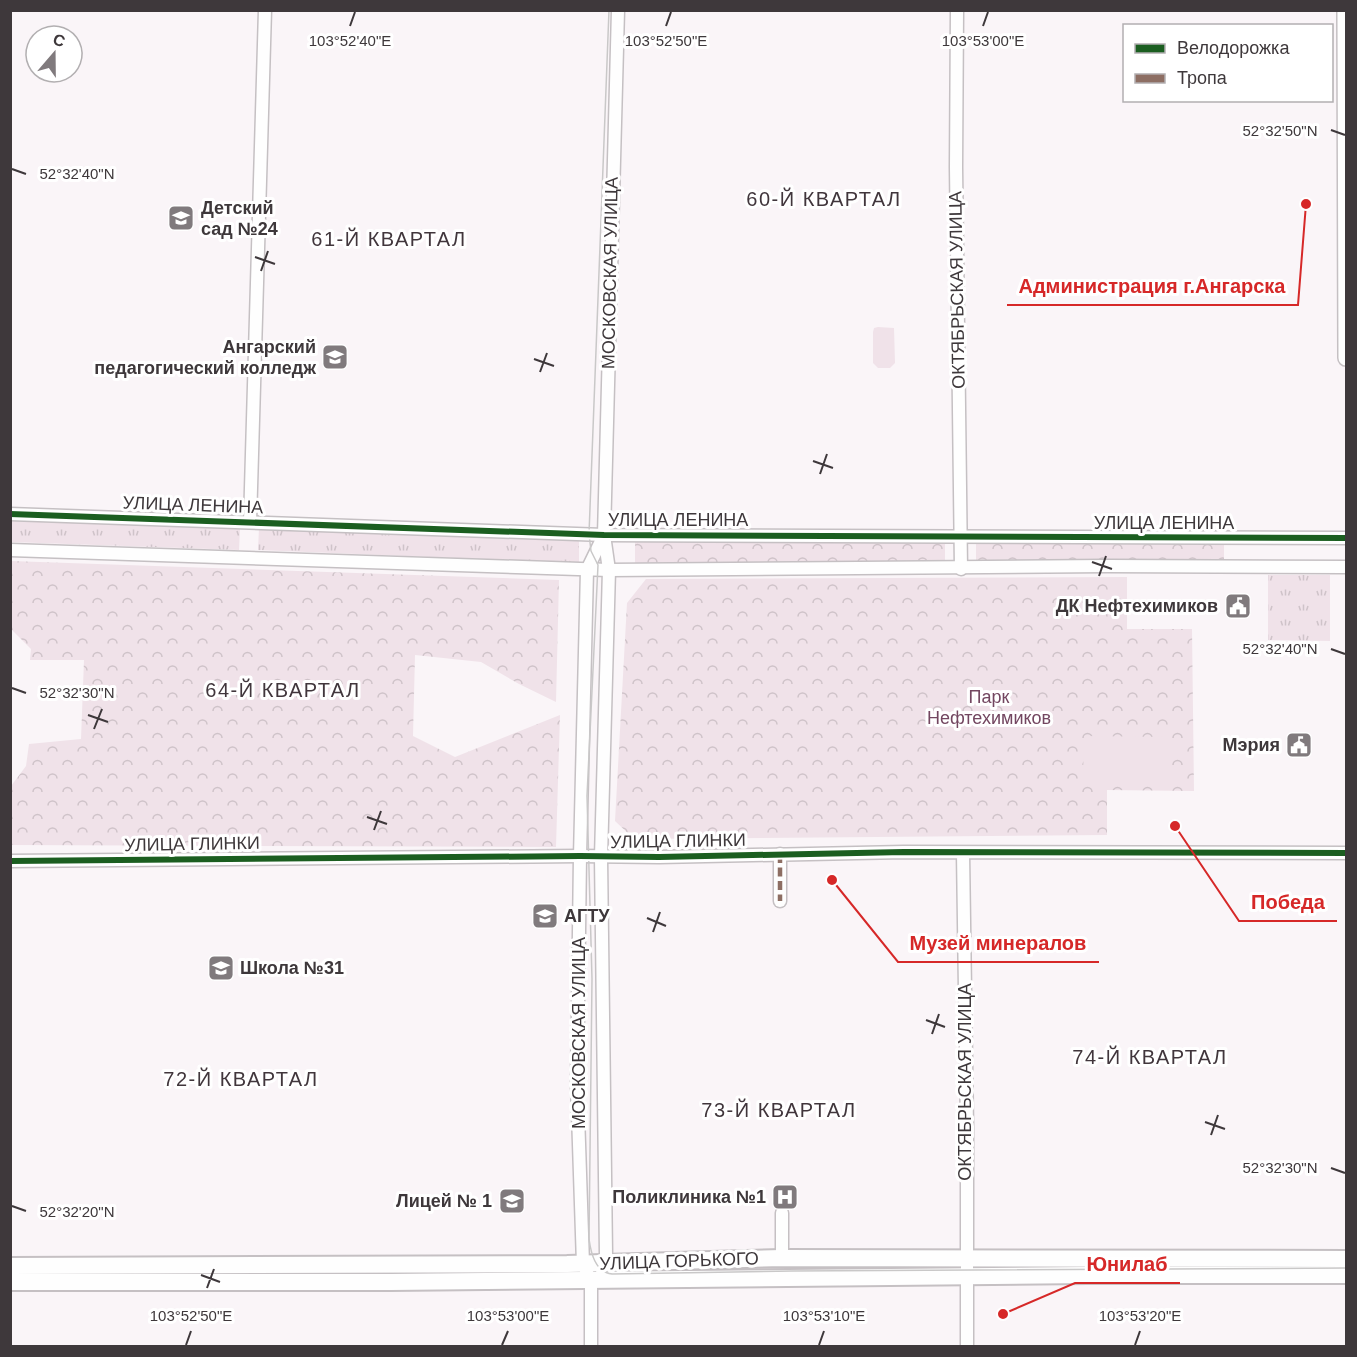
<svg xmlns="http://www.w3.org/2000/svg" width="1357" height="1357" font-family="Arial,sans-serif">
  <defs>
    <pattern id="grass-tufts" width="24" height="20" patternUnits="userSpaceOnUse" patternTransform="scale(1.5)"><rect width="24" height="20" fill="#f0e2e9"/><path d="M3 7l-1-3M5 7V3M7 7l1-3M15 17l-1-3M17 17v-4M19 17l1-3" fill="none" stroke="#cfc3c9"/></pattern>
    <pattern id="forest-crowns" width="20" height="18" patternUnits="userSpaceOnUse" patternTransform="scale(1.5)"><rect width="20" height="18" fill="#f0e2e9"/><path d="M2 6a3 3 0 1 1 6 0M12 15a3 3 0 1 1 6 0" fill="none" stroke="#cfc3c9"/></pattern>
  </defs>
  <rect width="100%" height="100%" fill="#faf5f8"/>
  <g fill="url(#grass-tufts)">
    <path d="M11 521 240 528 239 550 11 542Z"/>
    <path d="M259 528 579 540V563L258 550Z"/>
    <path d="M1268 575H1330V641L1268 640Z"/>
  </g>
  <g fill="url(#forest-crowns)">
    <path d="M635 540 945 543V562L635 563Z"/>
    <rect x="976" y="544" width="248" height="16"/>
    <path d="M11 561 559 580 556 702 519 684 481 662 415 655 413 736 455 757 560 715 556 847 11 845V786L26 766 29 744 81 739 84 660H30L31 649 11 629Z"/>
    <path d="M1127 577V629H1192L1194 791 1107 790V835L634 839 615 821 627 603 646 579Z"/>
  </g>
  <g fill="#f0e2e9">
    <path d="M878 327 894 328 895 363 890 368H878L873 363V332L874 328Z"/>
    <path d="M1084 736 1170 737V780H1083Z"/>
  </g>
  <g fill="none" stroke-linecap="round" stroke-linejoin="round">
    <defs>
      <g id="minor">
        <path d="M957 10 956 167 961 569"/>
        <path d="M10 514 604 535 1346 538"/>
        <path d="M250 522 265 10"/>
        <path d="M10 550 609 570 1107 566 1346 567"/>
        <path d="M963 853 967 1128V1346"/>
        <path d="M780 854V901"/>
        <path d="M10 861 580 856 659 857 904 852 1346 853"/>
        <path d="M782 1213V1258"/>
        <path d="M601 1268 606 1255 601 857 609 570 604 535 618 10"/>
        <path d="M591 1346V1281L583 1264 577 1084 580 856 587 570 604 535"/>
      </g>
      <path id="tertiary" d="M1345 10 1346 358"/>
      <g id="secondary">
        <path d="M10 1266 567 1264 782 1258 1346 1259"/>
        <path d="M10 1282H391L1088 1275H1346"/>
      </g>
    </defs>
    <use href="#minor" stroke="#c5c0c3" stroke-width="15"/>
    <use href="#tertiary" stroke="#c5c0c3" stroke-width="18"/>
    <use href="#secondary" stroke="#c5c0c3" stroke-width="20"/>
    <use href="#minor" stroke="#fefefe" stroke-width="12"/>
    <use href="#tertiary" stroke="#fefefe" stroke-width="15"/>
    <use href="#secondary" stroke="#fefefe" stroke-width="16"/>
    <path stroke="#c9c8c8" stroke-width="1.5" d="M609 10 589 534 591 551 598 565 587 796 592 979 589 1239C591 1253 595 1272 612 1274L792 1271 1346 1268"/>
    <path stroke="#8d6e63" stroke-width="4.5" stroke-dasharray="9 4.5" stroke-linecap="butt" d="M780 854V901"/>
    <defs>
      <g id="cycleway">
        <path d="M10 514 604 535 1346 538"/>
        <path d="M10 861 580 856 659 857 904 852 1346 853"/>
      </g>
    </defs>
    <use href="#cycleway" stroke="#fff" stroke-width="10"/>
    <use href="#cycleway" stroke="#1b5e20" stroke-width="6"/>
  </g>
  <path fill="none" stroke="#3e383b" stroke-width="2" d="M350 26 355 12M666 26 671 12M983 26 988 12M1331 130 1345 135M12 169 26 174M255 257 275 264M261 271 268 251M534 359 554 366M540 372 547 353M813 461 833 468M820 474 827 454M1092 562 1112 569M1099 576 1106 556M1331 649 1345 654M12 688 26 693M88 715 108 722M94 729 102 709M367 817 387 824M374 830 381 811M647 918 666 926M653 932 660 912M926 1020 945 1027M932 1034 939 1014M1205 1122 1225 1129M1211 1135 1218 1115M1331 1168 1345 1173M12 1206 26 1211M201 1275 220 1282M207 1288 214 1269M186 1345 191 1331M502 1345 508 1331M819 1345 824 1331M1135 1345 1140 1331"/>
  <defs>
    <symbol id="school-square" viewBox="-11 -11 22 22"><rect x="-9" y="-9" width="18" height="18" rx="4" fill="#807a7d" stroke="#fff"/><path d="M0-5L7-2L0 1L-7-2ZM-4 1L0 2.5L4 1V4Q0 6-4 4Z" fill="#fff"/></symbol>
    <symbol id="university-square" viewBox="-11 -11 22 22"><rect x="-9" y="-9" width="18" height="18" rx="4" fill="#807a7d" stroke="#fff"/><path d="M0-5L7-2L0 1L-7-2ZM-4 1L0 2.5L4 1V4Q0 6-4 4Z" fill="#fff"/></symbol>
    <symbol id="civic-square" viewBox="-11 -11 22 22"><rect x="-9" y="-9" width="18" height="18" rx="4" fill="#807a7d" stroke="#fff"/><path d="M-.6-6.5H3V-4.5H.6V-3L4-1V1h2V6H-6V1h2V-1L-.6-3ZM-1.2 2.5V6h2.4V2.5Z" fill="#fff"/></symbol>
    <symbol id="hospital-square" viewBox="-11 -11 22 22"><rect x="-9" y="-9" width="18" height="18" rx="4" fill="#807a7d" stroke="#fff"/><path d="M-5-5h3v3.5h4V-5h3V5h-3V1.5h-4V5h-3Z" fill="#fff"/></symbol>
  </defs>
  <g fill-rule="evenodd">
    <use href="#school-square" x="166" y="203" width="30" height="30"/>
    <use href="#university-square" x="320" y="342" width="30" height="30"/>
    <use href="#civic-square" x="1223" y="591" width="30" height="30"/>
    <use href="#civic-square" x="1284" y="730" width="30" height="30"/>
    <use href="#university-square" x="530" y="901" width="30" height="30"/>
    <use href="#school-square" x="206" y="953" width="30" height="30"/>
    <use href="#hospital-square" x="770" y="1182" width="30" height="30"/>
    <use href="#school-square" x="497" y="1186" width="30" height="30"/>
  </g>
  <g text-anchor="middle" stroke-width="6" stroke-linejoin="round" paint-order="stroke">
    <g font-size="18" font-weight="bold" fill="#3e383b" stroke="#fff" text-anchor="end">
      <text x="201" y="214" text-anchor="start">Детский<tspan x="201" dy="21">сад №24</tspan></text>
      <text x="316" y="353">Ангарский<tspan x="316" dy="21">педагогический колледж</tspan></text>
      <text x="1218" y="612">ДК Нефтехимиков</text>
      <text x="1280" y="751">Мэрия</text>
      <text x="564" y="922" text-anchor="start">АГТУ</text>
      <text x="240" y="974" text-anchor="start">Школа №31</text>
      <text x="766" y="1203">Поликлиника №1</text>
      <text x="492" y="1207">Лицей № 1</text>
    </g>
    <g font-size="18" fill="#3e383b" stroke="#fff">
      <text transform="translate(610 273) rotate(-89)" y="6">МОСКОВСКАЯ УЛИЦА</text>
      <text transform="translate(957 290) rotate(-91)" y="6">ОКТЯБРЬСКАЯ УЛИЦА</text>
      <text transform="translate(193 505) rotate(2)" y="6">УЛИЦА ЛЕНИНА</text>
      <text x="678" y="526">УЛИЦА ЛЕНИНА</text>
      <text x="1164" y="529">УЛИЦА ЛЕНИНА</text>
      <text transform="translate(678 841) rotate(-1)" y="6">УЛИЦА ГЛИНКИ</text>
      <text transform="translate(192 844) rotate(-1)" y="6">УЛИЦА ГЛИНКИ</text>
      <text transform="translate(579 1033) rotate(-90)" y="6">МОСКОВСКАЯ УЛИЦА</text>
      <text transform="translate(965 1082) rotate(-90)" y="6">ОКТЯБРЬСКАЯ УЛИЦА</text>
      <text transform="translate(679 1261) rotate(-2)" y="6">УЛИЦА ГОРЬКОГО</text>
    </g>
    <g font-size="18" fill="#734660" stroke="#fff">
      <text x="989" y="703">Парк<tspan x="989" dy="21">Нефтехимиков</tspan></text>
    </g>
    <g font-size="20" letter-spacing="1.5" fill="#41363c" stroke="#fff">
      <text x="824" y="206">60-Й КВАРТАЛ</text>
      <text x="389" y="246">61-Й КВАРТАЛ</text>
      <text x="283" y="697">64-Й КВАРТАЛ</text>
      <text x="1150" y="1064">74-Й КВАРТАЛ</text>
      <text x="241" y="1086">72-Й КВАРТАЛ</text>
      <text x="779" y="1117">73-Й КВАРТАЛ</text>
    </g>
  </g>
  <g font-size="15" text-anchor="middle" fill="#3e383b" stroke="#fff" stroke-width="6" stroke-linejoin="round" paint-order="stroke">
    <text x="350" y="46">103°52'40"E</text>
    <text x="666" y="46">103°52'50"E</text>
    <text x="983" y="46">103°53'00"E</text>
    <text x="1280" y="136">52°32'50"N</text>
    <text x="77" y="179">52°32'40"N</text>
    <text x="1280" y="654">52°32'40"N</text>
    <text x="77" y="698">52°32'30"N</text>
    <text x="1280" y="1173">52°32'30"N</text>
    <text x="77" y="1217">52°32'20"N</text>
    <text x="191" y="1321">103°52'50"E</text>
    <text x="508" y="1321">103°53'00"E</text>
    <text x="824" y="1321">103°53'10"E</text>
    <text x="1140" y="1321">103°53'20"E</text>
  </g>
  <path fill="none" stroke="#d62828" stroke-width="2" d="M1306 204L1298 305H1007M1175 826L1239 921H1337M832 880L898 962H1099M1003 1314L1075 1283H1180"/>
  <g fill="#d62828" stroke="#fff" stroke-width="2">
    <circle cx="1306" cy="204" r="6"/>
    <circle cx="1175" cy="826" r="6"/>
    <circle cx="832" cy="880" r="6"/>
    <circle cx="1003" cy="1314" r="6"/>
  </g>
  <g font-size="20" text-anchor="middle" font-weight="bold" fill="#d62828" stroke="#fff" stroke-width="6" stroke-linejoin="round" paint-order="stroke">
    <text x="1152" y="293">Администрация г.Ангарска</text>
    <text x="1288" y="909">Победа</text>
    <text x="998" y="950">Музей минералов</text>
    <text x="1127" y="1271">Юнилаб</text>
  </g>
  <rect width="1357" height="1357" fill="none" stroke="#3e383b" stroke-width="24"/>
  <rect x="1123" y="24" width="210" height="78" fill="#ffffff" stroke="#b2afb1" stroke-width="1.5"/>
  <rect x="1135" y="44" width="30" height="9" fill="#1b5e20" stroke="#b2afb1" stroke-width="1.5"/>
  <text x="1177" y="54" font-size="18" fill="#3e383b">Велодорожка</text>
  <rect x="1135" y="74" width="30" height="9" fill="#8d6e63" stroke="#b2afb1" stroke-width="1.5"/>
  <text x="1177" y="84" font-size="18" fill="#3e383b">Тропа</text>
  <g transform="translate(54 54) rotate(20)"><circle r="28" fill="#ffffff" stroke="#b2afb1" stroke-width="1.5"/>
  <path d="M0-4.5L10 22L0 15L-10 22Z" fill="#807a7d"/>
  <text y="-9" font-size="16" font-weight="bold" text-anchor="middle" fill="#3e383b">С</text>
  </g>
</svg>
